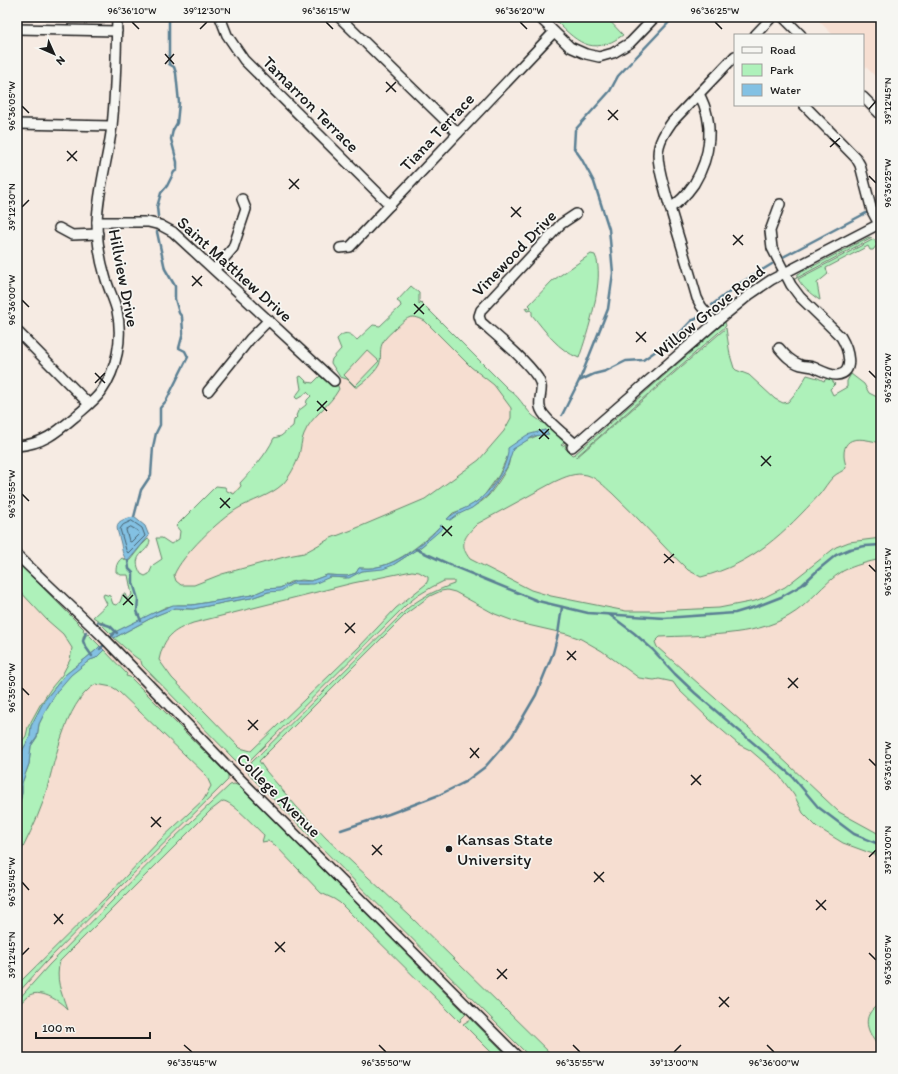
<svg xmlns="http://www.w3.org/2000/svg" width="898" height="1074" font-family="Itim,sans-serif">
  <rect width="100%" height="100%" fill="#f6ebe3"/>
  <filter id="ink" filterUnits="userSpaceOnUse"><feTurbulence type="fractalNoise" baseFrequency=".025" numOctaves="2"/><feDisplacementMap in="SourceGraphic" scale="8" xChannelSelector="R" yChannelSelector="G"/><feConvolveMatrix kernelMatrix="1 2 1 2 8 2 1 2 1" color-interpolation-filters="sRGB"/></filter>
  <g filter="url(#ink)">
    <g fill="#f6ded1">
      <path d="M815 17H881V82L863 64V35H833Z"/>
      <path d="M413 300 576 465 778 413 881 433V1057H17V564L94 641Z"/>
    </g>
    <g fill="#aef1ba" stroke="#65866b" fill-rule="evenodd">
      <path d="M552 17H606L623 35C591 58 576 41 552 17Z"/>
      <path d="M869 237 872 238 795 279 798 274Z"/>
      <path d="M874 239 877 245 873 250H870L868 246 826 268 828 274 817 283 820 300 818 299C810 293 803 288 798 279Z"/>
      <path d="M591 254 595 255C606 277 587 335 579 358 558 350 546 332 532 315V312L531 310 527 311 525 308 527 307 529 309 531 307 529 305 552 281Z"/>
      <path d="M411 286 419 293V304L421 302 508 389C519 396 523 406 532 415 535 418 539 419 542 423L545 421 564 440 565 442 561 445 562 446 566 444 565 448 572 455 575 454 725 322 726 326 577 456V457L726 328 730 355 734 368 736 370 749 375 775 399 783 403 788 402 798 390 807 375 818 378 824 381 829 377 835 384 830 389 833 395 847 387V381L851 374 864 384 869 393 881 399V443C867 440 843 432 844 456 844 460 846 464 846 468 842 472 837 473 833 477 828 482 824 489 820 494 784 533 753 564 701 577L688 570C662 546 639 518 612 493 605 487 597 478 587 475 575 472 565 477 554 482L477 524C465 536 458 544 470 559L531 590 551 596 626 611H653L719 608 755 601 765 597 785 587 836 547 849 542 881 538V559C868 562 855 565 843 571 823 583 809 605 789 616 754 637 700 635 660 637L655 642 657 647 757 735 839 812 881 835V857L843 843 817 827 803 813 794 795 778 774 750 750 738 744 709 719 678 689 673 682 659 679 654 680 639 678 602 651 581 639 567 634 519 623 495 614 455 592 447 590 441 591 430 596 407 613 259 761 266 771 296 806 326 838 410 916 554 1057H530L255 781 247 771 250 764 408 608C423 596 437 590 454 584V581H444L432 587 417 596 406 605 250 760 246 763 242 764 235 760 142 665 141 661 134 656 114 638 155 616 171 609H193L227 602 251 598 292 584H307L330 577 346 578 362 571 393 565 422 546 443 527 441 525C426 541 399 563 377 567 371 569 365 568 359 568L356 573 347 576 327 575 311 581 302 580 290 582 280 588 266 589 252 595 192 605H178L166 607 111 634 100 623 103 622 99 621 93 617 107 604 103 596 104 594 110 596 113 604 116 605 120 602 123 594H125L127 599 132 595 128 575H121L116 572C116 566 117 562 122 558L128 561 130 560 141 546 148 539 150 540C149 554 129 553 141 574L145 576 149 574 153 565 162 559 156 538H162L171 544 179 539 180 531 176 526 216 486 225 487 227 491 234 494 241 486 240 483C253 469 266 455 274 438L281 436 293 426 294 420 297 417 296 416 298 411 306 405 307 400 311 396 307 392 302 396 297 399 295 397 301 389 299 377 301 376 307 382 313 383 320 376 332 386 336 381 339 389C330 406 311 416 304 434 301 441 301 448 299 455 296 465 290 476 283 484 270 496 252 500 237 509 219 520 182 555 174 575L176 581 181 585H194L222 574 288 556 304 553 331 538 352 530 425 499 479 460 504 431 511 418V408L494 385 471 367 425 321C410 313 407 318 396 328 391 333 385 337 382 344 379 351 382 359 379 365 374 374 365 381 357 387H355L347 379 340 377 331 363 332 359 341 349 337 339C345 330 350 333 357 340L373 325 380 326 401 306 400 303 397 301ZM367 350 379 361 355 386 344 375ZM545 430C537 439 522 439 513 449 510 452 510 461 508 466 503 476 496 486 489 495 478 507 462 510 450 520L447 519 453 513 469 507 483 497 499 475 508 455 518 441ZM412 571 419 572 428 577V580L426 584 396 608 359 647 251 751 240 748 172 678 159 660C164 637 172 631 193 623L353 583Z"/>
      <path d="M17 562 84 629 83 630 85 634 82 638 88 634 100 646 95 651 65 675 44 701 31 726 30 737 21 753 19 769 17 774V748L26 736 28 727 40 705 52 687 62 675 70 660 72 648 63 634 47 620 17 588Z"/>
      <path d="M104 650 127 674 126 676 130 677 228 775V780L120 887 45 963 17 994V985L22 980 112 891 159 841 204 799 211 786 206 775 117 690 112 687 96 684C64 702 54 768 43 802 36 822 26 841 17 860V815L22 793V783L29 764 31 746 37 737 39 724 48 706 62 684 75 671 90 660 96 658Z"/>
      <path d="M234 784 240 786 466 1014 461 1019 460 1022 340 903 334 899 321 893 275 845 268 841 262 842 264 835C256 828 232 801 223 801L210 811 60 961C55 980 61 991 67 1009 59 1000 39 988 28 996 24 999 20 1004 17 1008V1001L49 965 173 839 230 785Z"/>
      <path d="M881 1003V1050C872 1038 860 1022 873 1009 876 1006 878 1004 881 1003Z"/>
      <path d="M471 1019 509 1057H496L463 1024Z"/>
    </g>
    <g fill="#83c1e3" stroke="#5a7f93">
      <path d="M545 430 549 434 534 436 513 449 507 467 488 495 472 508 457 515 450 520 447 519C457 510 466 509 476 502 491 492 509 465 508 448L527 435Z"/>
      <path d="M134 517 145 526 149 536 128 561C123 557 122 551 121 544 117 527 111 521 134 517Z"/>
      <path d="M441 525 444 527 422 546 393 565 383 569 362 571 349 578 330 577 314 584H292L281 591 268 592 251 598 227 602 193 609 175 608 155 616 114 638 111 634 151 614 173 605H192L252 595 266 589 280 588 295 581H311L327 575 347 576 356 573 359 568C365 568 371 569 377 567 398 564 428 541 441 525Z"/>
      <path d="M100 646 104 650 96 658 90 660 71 675 58 690 48 706 39 724 37 737 31 746 29 764 22 783V793L17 815V774L19 769 21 753 30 737 31 726 44 701 65 675 95 651Z"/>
    </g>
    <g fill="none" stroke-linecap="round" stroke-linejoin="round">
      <g stroke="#455e6c" stroke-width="1">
        <path d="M132 521 142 528 145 536 128 553 126 550 120 529 123 525Z"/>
        <path d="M131 527 138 531 139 534 131 542 129 541 126 530Z"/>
      </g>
      <g stroke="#5a7f93" stroke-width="2.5">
        <path d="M877 207 881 205"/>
        <path d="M158 216 157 207 161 193 167 186 174 172 177 170V162L171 139 173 130 177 123 179 103 176 73 174 67 169 64V17"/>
        <path d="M783 257 866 213"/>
        <path d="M712 305 739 284 772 264"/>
        <path d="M579 381 594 374 606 371 626 361 643 360 676 337 691 321 696 319 702 314"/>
        <path d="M562 415 580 379 608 309 613 273 609 229 594 182 581 158 574 148 575 130 610 91 618 76 674 17"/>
        <path d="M134 517 141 490 151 475 153 447 156 433 160 425V408L166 401 188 357 185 351 179 348 183 333 182 317 179 313 175 299V286L165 269 157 232"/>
        <path d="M416 549 455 567 538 601 588 613 664 618 735 613 758 606 781 597 802 585 819 569 836 555 850 549 865 546 881 545"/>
        <path d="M128 561 129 569 133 573V583L138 599 137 611 141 621"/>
        <path d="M610 615 634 633 652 649 675 674 695 693 792 776 818 807 854 834 881 845"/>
        <path d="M98 622 110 626 117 633"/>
        <path d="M86 632 83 641 85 646 92 656"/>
        <path d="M100 649 114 634"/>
        <path d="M341 830 389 814 439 795 465 782 485 767 512 736 536 695 553 653 558 634 562 607"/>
      </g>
      <defs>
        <g id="minor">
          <path d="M220 17 227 35 244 60 390 205"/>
          <path d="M339 17 458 133"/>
          <path d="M539 17 570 47 586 54 599 57 613 53 630 43 655 17"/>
          <path d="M783 17 801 35"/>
          <path d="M17 29 117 31"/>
          <path d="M755 35 772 17"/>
          <path d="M863 97 881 115"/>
          <path d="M804 105 856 158 860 165 872 211 879 224"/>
          <path d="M17 124 112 126"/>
          <path d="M670 208C680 202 687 194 694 184 711 156 715 123 699 94"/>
          <path d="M97 222H148L160 225 173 232 334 381"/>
          <path d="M59 228 72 235 98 234"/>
          <path d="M340 248 350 247 554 32"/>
          <path d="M215 269 233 248 246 209 242 199"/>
          <path d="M715 323 701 306 697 298C687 263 676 229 666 194 663 182 658 168 658 155 658 142 665 132 672 122L735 56"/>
          <path d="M17 331 89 404"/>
          <path d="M779 348C785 355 791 362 801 365 805 366 809 366 813 367 820 370 829 375 836 375 857 374 847 347 841 337L800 297 791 285 772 248 770 231 780 204"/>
          <path d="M208 391 250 339 269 320"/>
          <path d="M575 444C567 436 542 418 540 407 538 396 545 389 538 378 525 359 499 338 481 322L479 316 481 310 561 224 576 214"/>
          <path d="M17 446C44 444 57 432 77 415 85 408 94 401 101 392 117 369 123 338 117 311 114 299 108 288 105 276 100 259 97 240 97 222 98 190 108 158 112 126 116 90 116 53 117 17"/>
          <path d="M572 447 715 323 749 295 771 280 881 223"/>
          <path d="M17 555 102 636 237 776 518 1057"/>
        </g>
      </defs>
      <use href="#minor" stroke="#1c1c1c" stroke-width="12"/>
      <use href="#minor" stroke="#f6f6f2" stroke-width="9"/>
    </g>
  </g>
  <path fill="none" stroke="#1c1c1c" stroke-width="1.5" d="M132 22 139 29M326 22 333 29M520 22 527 29M715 22 722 29M200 29 207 22M165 54 174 64M165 64 174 54M386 82 396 92M386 92 396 82M22 106 29 113M869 109 876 101M608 110 618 120M608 120 618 110M830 138 840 147M830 147 840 138M67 151 77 161M67 161 77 151M869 176 876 183M289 179 299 189M289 189 299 179M22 207 29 200M511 207 521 217M511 217 521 207M733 235 743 245M733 245 743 235M192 276 202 286M192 286 202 276M22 300 29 307M414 304 424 314M414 314 424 304M636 332 646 342M636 342 646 332M869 371 876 378M95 373 105 383M95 383 105 373M317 401 327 411M317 411 327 401M539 429 549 439M539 439 549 429M761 456 771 466M761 466 771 456M22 494 29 501M220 498 230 508M220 508 230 498M442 526 452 536M442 536 452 526M664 554 674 563M664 563 674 554M869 565 876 572M123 595 133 605M123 605 133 595M345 623 355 633M345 633 355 623M567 651 576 660M567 660 576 651M788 678 798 688M22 688 29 695M788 688 798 678M248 720 258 730M248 730 258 720M470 748 479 758M470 758 479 748M869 759 876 766M691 775 701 785M691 785 701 775M151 817 161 827M151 827 161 817M372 845 382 855M372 855 382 845M869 857 876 850M594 872 604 882M22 882 29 890M594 882 604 872M816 900 826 910M816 910 826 900M54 914 63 924M54 924 63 914M275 942 285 952M275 952 285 942M869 953 876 960M22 955 29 948M497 969 507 979M497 979 507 969M719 997 729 1007M719 1007 729 997M184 1045 192 1052M379 1045 386 1052M573 1045 580 1052M767 1045 774 1052M674 1052 681 1045"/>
  <circle fill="#1c1c1c" stroke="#f6f6f2" stroke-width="1.5" cx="449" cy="849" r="4"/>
  <g text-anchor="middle" stroke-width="3.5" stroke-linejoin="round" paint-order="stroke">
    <g font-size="17" fill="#1c1c1c" stroke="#f6f6f2">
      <text transform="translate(311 104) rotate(45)" y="6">Tamarron Terrace</text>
      <text transform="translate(437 132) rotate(-47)" y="6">Tiana Terrace</text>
      <text transform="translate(514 253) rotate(-46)" y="6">Vinewood Drive</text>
      <text transform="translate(235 269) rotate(42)" y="6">Saint Matthew Drive</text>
      <text transform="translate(124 278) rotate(79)" y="6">Hillview Drive</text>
      <text transform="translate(709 311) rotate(-39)" y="6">Willow Grove Road</text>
      <text transform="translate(279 795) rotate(45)" y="6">College Avenue</text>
    </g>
    <g font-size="17" fill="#1c1c1c" stroke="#f6f6f2" text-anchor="start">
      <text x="457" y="845">Kansas State<tspan x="457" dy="20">University</tspan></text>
    </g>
  </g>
  <rect width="898" height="1074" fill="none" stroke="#f6f6f2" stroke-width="44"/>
  <rect x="734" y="34" width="130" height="72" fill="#f6f6f2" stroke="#9f9f9c"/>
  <rect x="742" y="47" width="20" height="6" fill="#f6f6f2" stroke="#9f9f9c"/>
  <text x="770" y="54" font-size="12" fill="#1c1c1c">Road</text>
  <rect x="742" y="64" width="20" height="12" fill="#aef1ba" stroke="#9f9f9c"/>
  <text x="770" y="74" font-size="12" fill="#1c1c1c">Park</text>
  <rect x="742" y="84" width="20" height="12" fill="#83c1e3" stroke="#9f9f9c"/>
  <text x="770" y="94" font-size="12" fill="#1c1c1c">Water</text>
  <g transform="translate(54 54) rotate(135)" stroke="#f6f6f2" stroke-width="3" paint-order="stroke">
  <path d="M0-3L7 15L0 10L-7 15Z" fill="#1c1c1c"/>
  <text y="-6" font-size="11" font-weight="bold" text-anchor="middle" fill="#1c1c1c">N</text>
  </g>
  <path d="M36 1032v6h114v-6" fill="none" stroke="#1c1c1c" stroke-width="2"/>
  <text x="42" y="1032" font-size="12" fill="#1c1c1c" stroke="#f6f6f2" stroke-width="3" paint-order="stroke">100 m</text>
  <rect x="22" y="22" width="854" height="1030" fill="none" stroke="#1c1c1c" stroke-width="1.5"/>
  <g font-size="10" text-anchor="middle" fill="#1c1c1c">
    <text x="132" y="14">96°36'10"W</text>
    <text x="207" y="14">39°12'30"N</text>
    <text x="326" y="14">96°36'15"W</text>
    <text x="520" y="14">96°36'20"W</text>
    <text x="715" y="14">96°36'25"W</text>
    <text transform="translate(887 101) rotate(-90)" y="4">39°12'45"N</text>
    <text transform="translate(11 106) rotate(-90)" y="4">96°36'05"W</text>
    <text transform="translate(887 183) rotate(-90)" y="4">96°36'25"W</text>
    <text transform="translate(11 207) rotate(-90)" y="4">39°12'30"N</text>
    <text transform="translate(11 300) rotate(-90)" y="4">96°36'00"W</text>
    <text transform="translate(887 378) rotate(-90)" y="4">96°36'20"W</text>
    <text transform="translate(11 494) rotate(-90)" y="4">96°35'55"W</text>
    <text transform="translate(887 572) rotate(-90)" y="4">96°36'15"W</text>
    <text transform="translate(11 688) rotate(-90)" y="4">96°35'50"W</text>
    <text transform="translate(887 766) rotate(-90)" y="4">96°36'10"W</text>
    <text transform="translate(887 850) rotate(-90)" y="4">39°13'00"N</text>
    <text transform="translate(11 882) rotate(-90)" y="4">96°35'45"W</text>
    <text transform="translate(11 955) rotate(-90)" y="4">39°12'45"N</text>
    <text transform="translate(887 960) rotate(-90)" y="4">96°36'05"W</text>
    <text x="192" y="1066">96°35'45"W</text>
    <text x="386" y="1066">96°35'50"W</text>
    <text x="580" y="1066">96°35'55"W</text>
    <text x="674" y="1066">39°13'00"N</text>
    <text x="774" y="1066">96°36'00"W</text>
  </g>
</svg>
